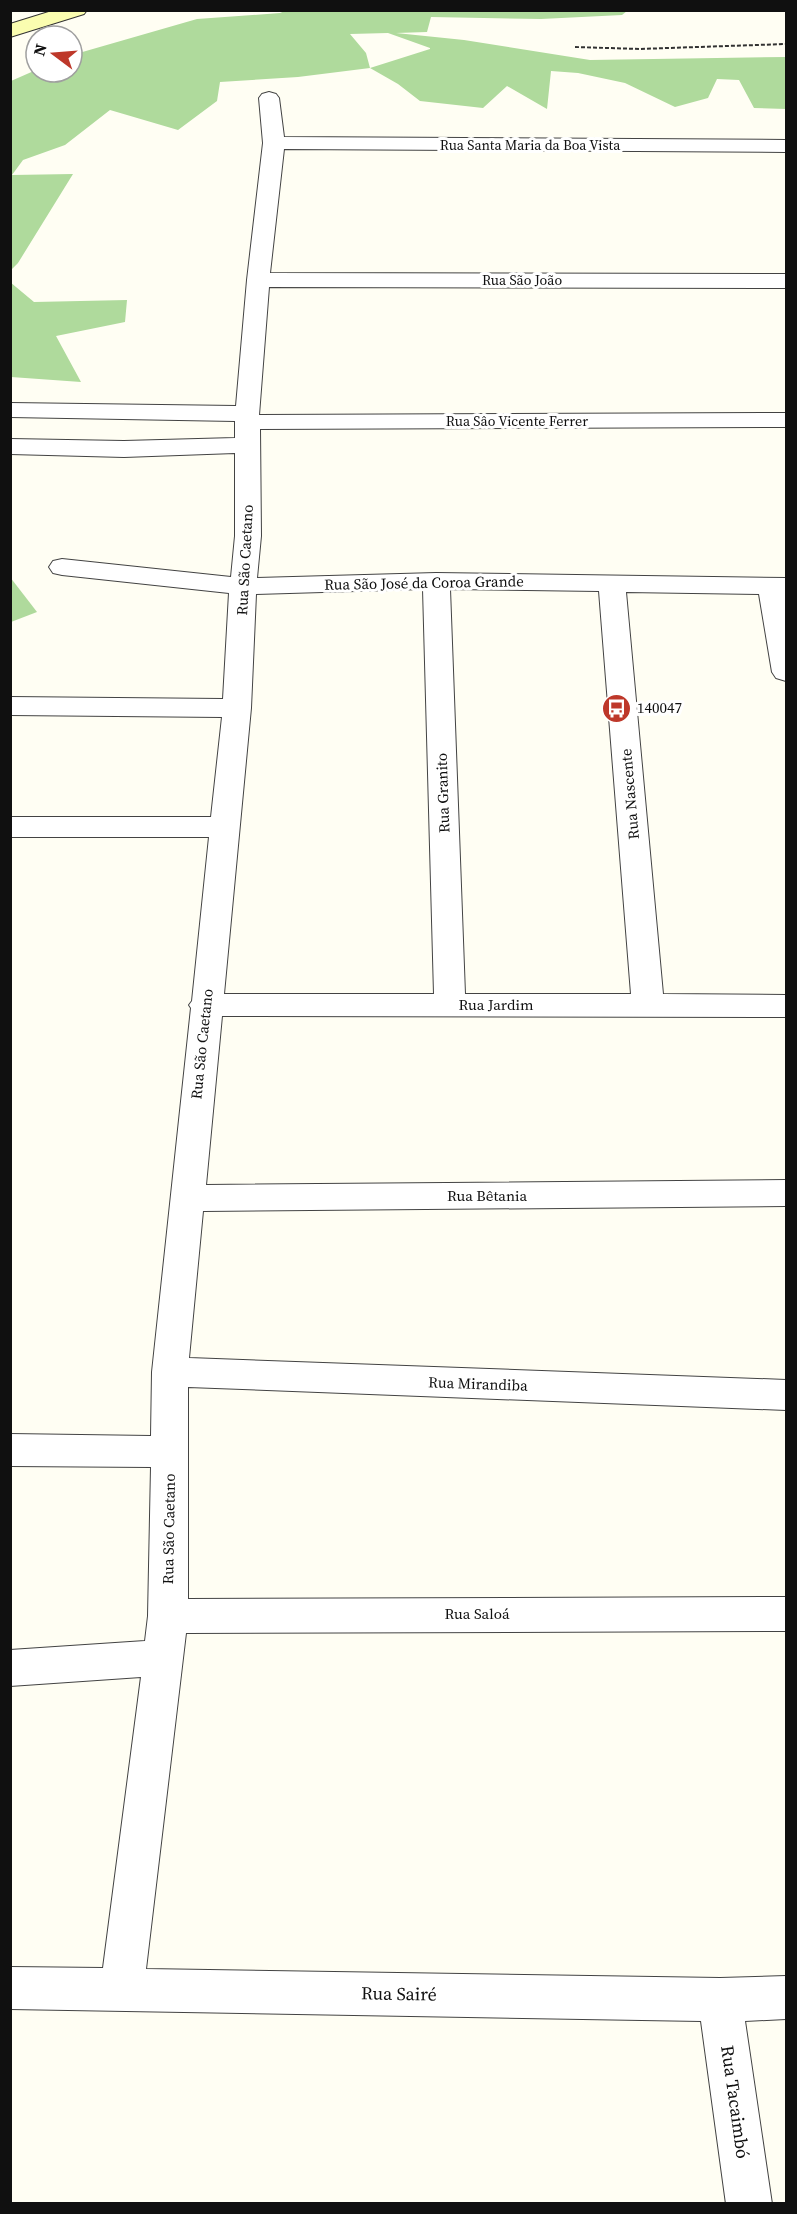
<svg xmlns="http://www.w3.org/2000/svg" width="797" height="2214" font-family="'Source Serif 4',serif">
  <rect width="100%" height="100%" fill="#fffef3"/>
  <g fill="#afda9c" fill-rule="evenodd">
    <path d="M287 10 627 11 622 15 541 19 431 17 427 32 396 33 464 40 590 60 786 57V109L754 108 739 80 717 79 708 98 675 107 625 83 578 73 551 71 547 109 507 86 483 108 420 101 398 84 370 68 298 77 220 82 217 101 178 130 110 110 65 145 23 160 12 175 73 174 18 263 11 270V81L36 70 72 72V55L197 19 280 13ZM388 33 430 48V49L370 68 366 53 350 34Z"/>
    <path d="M10 282 34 302 127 300 125 322 56 336 81 382 11 377Z"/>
    <path d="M10 577 37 612 11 622H10Z"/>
  </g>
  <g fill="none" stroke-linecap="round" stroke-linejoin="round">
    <defs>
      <path id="street" d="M269 92 276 94 279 98 284 137 786 140V152L284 149 270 273 786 274V288L269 287 259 415 786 413V427L260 429 261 536 257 578 436 573 786 578V681L776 678 772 672 759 594 626 592 663 994 786 995V1017L222 1016 206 1185 786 1180V1206L203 1211 189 1358 786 1380V1410L188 1387V1599L786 1597V1631L186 1633 146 1969 720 1978 786 1976V2019L745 2021 772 2204H726L701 2021 10 2009V1967L103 1968 141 1677 10 1686V1650L145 1641 148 1616 151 1467 10 1466V1434L151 1436 152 1372 191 1008 189 1005 192 1001 209 837H10V817H211L222 717 10 715V697L223 699 229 593 62 575 53 573 49 567 53 561 62 559 231 577 235 536V453L124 457 10 454V439L124 441 235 438V421L10 417V403L236 406 247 280 263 143 259 98 262 94ZM423 589 434 994H224L251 708 256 594ZM450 589 599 591 631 994H465Z"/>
      <path id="secondary" d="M55 10H87L84 14 10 37V24Z"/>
    </defs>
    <use href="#street" stroke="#434343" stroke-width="2"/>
    <use href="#secondary" stroke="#323232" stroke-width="2"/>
    <path stroke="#323232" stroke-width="2" stroke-dasharray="4 2" stroke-linecap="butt" d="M575 47 639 49 786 44"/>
    <use href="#street" fill="#fff" fill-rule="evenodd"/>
    <use href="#secondary" fill="#fafdb0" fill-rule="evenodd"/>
  </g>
  <defs>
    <symbol id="bus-disc" viewBox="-11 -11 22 22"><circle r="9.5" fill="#be382a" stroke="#fff"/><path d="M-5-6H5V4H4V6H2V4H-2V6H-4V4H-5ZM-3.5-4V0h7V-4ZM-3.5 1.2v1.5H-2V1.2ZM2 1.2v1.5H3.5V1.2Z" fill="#fff"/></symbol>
  </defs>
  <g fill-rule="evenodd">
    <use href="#bus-disc" x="600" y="692" width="33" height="33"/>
  </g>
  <g text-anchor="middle" stroke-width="6" stroke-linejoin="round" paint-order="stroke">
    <g font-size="14" fill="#101010" stroke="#fff">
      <text x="530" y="150">Rua Santa Maria da Boa Vista</text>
      <text x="522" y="285">Rua São João</text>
      <text x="517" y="426">Rua Sâo Vicente Ferrer</text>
    </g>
    <g font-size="15" fill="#101010" stroke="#fff">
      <text transform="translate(245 560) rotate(-87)" y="5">Rua São Caetano</text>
      <text transform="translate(424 583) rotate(-1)" y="5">Rua São José da Coroa Grande</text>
      <text transform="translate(443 793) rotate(-92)" y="5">Rua Granito</text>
      <text transform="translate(630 794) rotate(-95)" y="5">Rua Nascente</text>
      <text x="496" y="1010">Rua Jardim</text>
      <text transform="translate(202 1044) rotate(-84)" y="5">Rua São Caetano</text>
      <text x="487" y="1201">Rua Bêtania</text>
      <text transform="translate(478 1384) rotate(2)" y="5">Rua Mirandiba</text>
      <text transform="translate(169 1529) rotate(-89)" y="5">Rua São Caetano</text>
      <text x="477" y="1619">Rua Saloá</text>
    </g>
    <g font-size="15" fill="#101010" stroke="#fff" text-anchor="start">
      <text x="637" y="713">140047</text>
    </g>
    <g font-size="18" fill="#101010" stroke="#fff">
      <text transform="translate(399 1994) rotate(1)" y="6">Rua Sairé</text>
      <text transform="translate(735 2102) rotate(82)" y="6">Rua Tacaimbó</text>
    </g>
  </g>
  <rect width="797" height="2214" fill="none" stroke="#101010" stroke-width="24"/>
  <g transform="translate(54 54) rotate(286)"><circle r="28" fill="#ffffff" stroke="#9f9f9f" stroke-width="1.5"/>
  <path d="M0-4.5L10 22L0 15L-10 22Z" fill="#be382a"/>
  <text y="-9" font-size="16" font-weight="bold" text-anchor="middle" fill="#101010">N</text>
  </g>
</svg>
